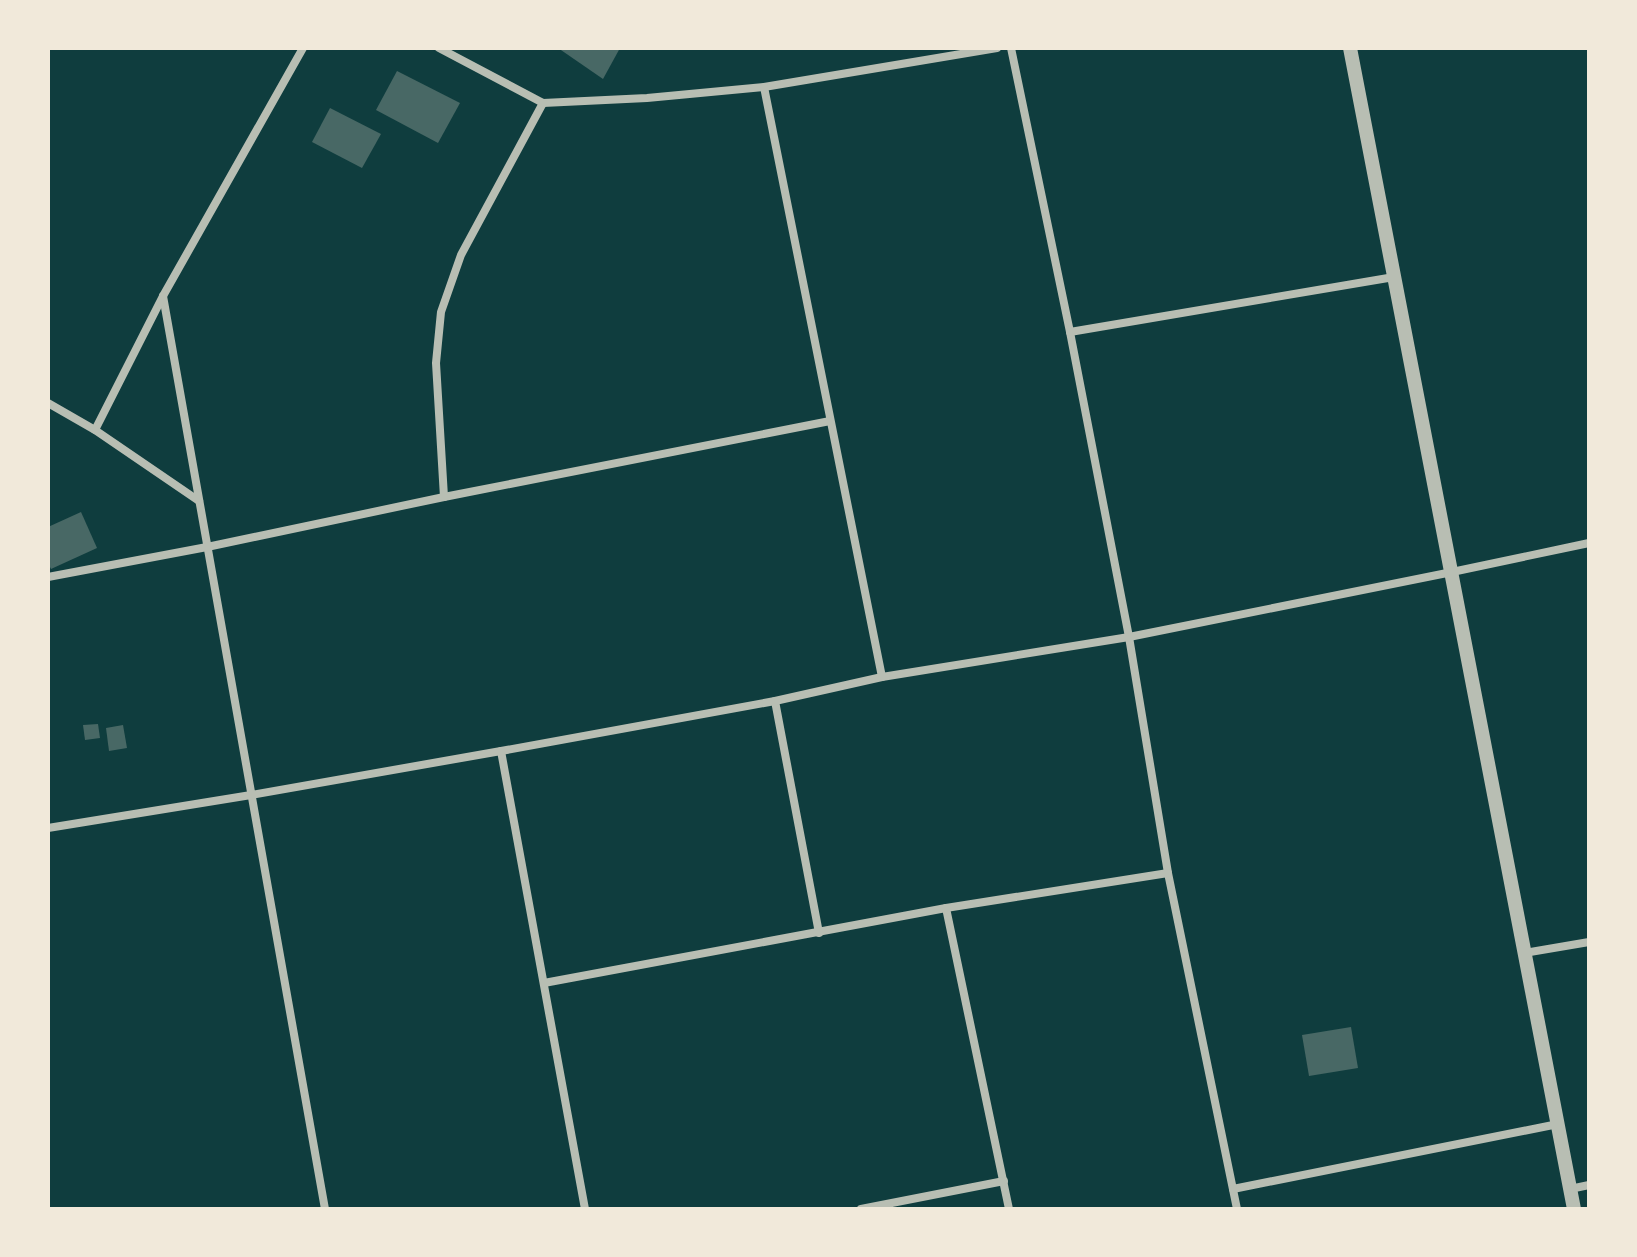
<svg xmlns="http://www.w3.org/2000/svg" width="1637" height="1257" font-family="Inter,sans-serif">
  <rect width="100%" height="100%" fill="#0f3d3e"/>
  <g fill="#486865">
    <path d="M558 48H620L603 79Z"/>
    <path d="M397 71 460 103 438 143 376 110Z"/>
    <path d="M330 108 381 134 362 168 312 142Z"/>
    <path d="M81 512 97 548 51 569 48 563V527Z"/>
    <path d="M98 724 100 738 85 740 83 725Z"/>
    <path d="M123 725 127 748 109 751 106 728Z"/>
    <path d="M1351 1027 1358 1068 1309 1076 1302 1035Z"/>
  </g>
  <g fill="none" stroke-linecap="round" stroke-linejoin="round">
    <g stroke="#b8beb3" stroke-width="8">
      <path d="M439 48 543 103 647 98 764 87 997 48"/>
      <path d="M1011 48 1070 332 1129 637 1168 873 1237 1209"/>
      <path d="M764 87 882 677"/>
      <path d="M163 296 325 1209"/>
      <path d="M1070 332 1394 277"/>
      <path d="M48 403 95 430 199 501"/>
      <path d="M95 430 163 296 303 48"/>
      <path d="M444 497 436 363 441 312 461 255 543 103"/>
      <path d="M48 577 207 547 444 497 830 421"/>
      <path d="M775 701 819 933"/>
      <path d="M501 751 585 1209"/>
      <path d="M48 828 251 795 501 751 775 701 882 677 1129 637 1452 572 1589 543"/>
      <path d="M946 908 1009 1209"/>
      <path d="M1524 953 1589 942"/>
      <path d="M544 983 946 908 1168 873"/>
      <path d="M1233 1189 1558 1124"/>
      <path d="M1570 1189 1589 1185"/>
      <path d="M861 1209 1004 1181"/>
    </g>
    <path stroke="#b8beb3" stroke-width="14" d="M1350 48 1574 1209"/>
  </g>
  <rect width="1637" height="1257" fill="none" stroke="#f1e9da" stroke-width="100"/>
</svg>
